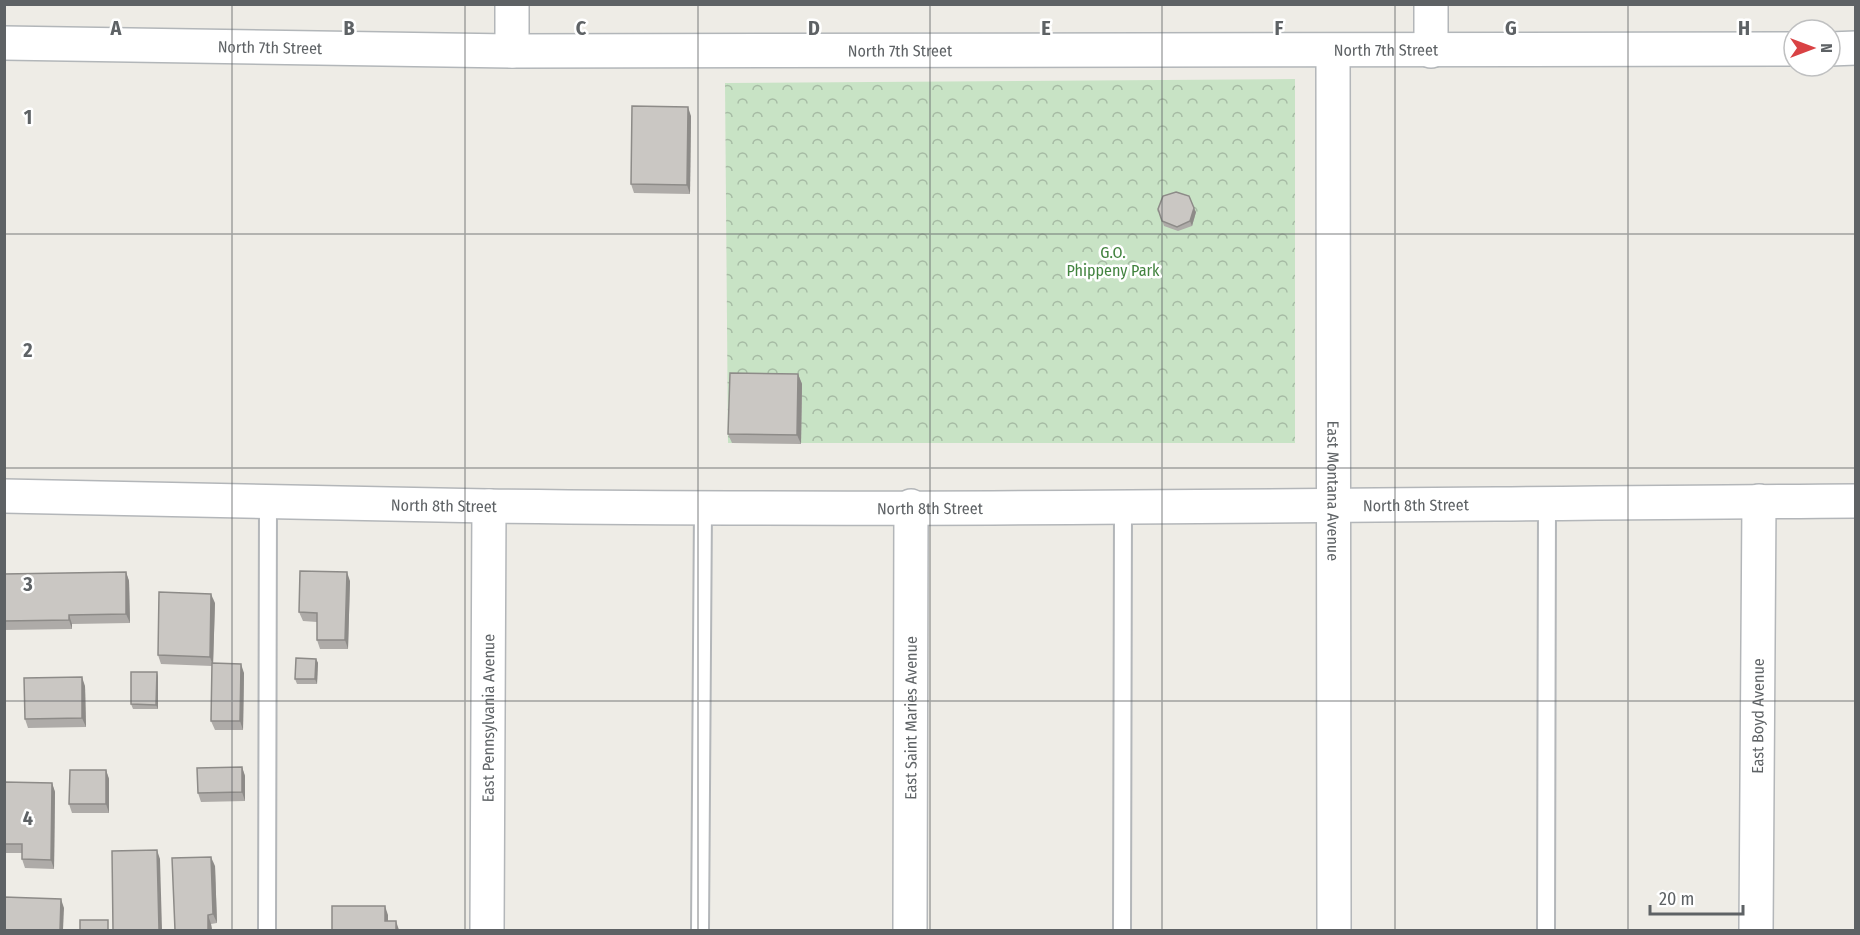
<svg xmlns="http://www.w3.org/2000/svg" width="1860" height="935" font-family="'Fira Sans Condensed',sans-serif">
  <defs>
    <pattern id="forest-crowns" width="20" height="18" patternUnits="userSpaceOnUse" patternTransform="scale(1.5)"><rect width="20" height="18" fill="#c8e3c5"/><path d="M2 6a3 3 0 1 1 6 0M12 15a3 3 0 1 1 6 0" fill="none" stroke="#a6bba4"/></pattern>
  </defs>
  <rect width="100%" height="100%" fill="#eeece6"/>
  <path fill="url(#forest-crowns)" d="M1295 79V443H728L725 83Z"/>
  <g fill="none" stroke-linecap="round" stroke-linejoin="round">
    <defs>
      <g id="lane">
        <path d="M267 930 268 501"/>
        <path d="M700 930 703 507"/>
        <path d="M1122 930 1123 506"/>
        <path d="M1546 930 1547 503"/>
      </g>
      <g id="street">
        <path d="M512 4V51"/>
        <path id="s1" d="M1333 51 1334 930"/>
        <path d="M1431 51V4"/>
        <path id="s2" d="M4 496C166 499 327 504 488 506 944 512 1400 504 1856 501"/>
        <path id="s3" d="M487 930 489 506"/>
        <path id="s4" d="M910 930 911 506"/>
        <path id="s5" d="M1756 930 1759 501"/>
      </g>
      <g id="secondary">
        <path id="s6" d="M4 43 512 51 1794 49"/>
        <path d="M1830 49 1856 48"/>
      </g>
    </defs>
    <use href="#lane" stroke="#b3b6b9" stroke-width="20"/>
    <use href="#street" stroke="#b3b6b9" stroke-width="36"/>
    <use href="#secondary" stroke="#b2b6b9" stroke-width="36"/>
    <use href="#lane" stroke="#fff" stroke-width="16"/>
    <use href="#street" stroke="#fff" stroke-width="33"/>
    <use href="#secondary" stroke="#fff" stroke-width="33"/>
  </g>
  <g fill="#aeaba8">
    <path d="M691 116 690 194 634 193 631 184Z"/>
    <path d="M1158 209 1196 212 1192 226 1178 231 1164 226Z"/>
    <path d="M798 374 802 384 801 444 732 443 728 434Z"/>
    <path d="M126 572 129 581 130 623 72 624V629L4 630V574Z"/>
    <path d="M350 581 348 649H320L317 640V622L303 621 299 612Z"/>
    <path d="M215 603 213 663 244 673 243 730H215L211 721 212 666 161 664 158 655Z"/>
    <path d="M316 659 318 663 317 684H297L295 679Z"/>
    <path d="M157 672 158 677V709H133L131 704Z"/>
    <path d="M85 686 86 727 28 728 25 719Z"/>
    <path d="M242 767 245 776V801L201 802 198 793Z"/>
    <path d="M106 770 109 779V813H72L69 804Z"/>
    <path d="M4 782 52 783 55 792 54 869 25 868 22 859V853H4Z"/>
    <path d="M215 866 217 923 211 924 212 930H175Z"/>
  </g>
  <g fill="#8d8b88">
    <path d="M688 107 691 116 690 194 687 185Z"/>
    <path d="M1194 208 1196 212 1192 226 1190 221Z"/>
    <path d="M798 374 802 384 801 444 797 435Z"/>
    <path d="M126 572 129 581 130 623 126 614Z"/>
    <path d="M347 572 350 581 348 649 345 640Z"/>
    <path d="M211 594 215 603 213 666 210 657Z"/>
    <path d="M69 615 72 624V629L69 620Z"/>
    <path d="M316 659 318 663 317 684 315 679Z"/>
    <path d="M241 664 244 673 243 730 240 721Z"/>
    <path d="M157 672 158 677V709L156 705Z"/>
    <path d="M82 677 85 686 86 727 82 718Z"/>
    <path d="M242 767 245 776V801L242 792Z"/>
    <path d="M106 770 109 779V813L106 804Z"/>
    <path d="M52 783 55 792 54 869 51 860Z"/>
    <path d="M157 850 160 859 162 930H159Z"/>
    <path d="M211 857 215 866 217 923 213 914Z"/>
    <path d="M61 899 64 908 63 930H60Z"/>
    <path d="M385 906 388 915V930L385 921Z"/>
    <path d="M208 915 211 924 212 930H208Z"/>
    <path d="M396 921 399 930H396Z"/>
  </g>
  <g fill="#cac7c3" stroke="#8d8b88" stroke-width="1.5">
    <path d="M632 106 688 107 687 185 631 184Z"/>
    <path d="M1176 192 1189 196 1194 208 1190 221 1177 227 1162 221 1158 209 1163 196Z"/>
    <path d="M730 373 798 374 797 435 728 434Z"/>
    <path d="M300 571 347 572 345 640H317V613L299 612Z"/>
    <path d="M126 572V614L69 615V620L4 621V574Z"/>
    <path d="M159 592 211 594 210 657 158 655Z"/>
    <path d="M296 658 316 659 315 679H295Z"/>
    <path d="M212 663 241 664 240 721H211Z"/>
    <path d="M131 672H157L156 705 131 704Z"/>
    <path d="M82 677V718L25 719 24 678Z"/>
    <path d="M242 767V792L198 793 197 768Z"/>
    <path d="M70 770H106V804H69Z"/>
    <path d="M4 782 52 783 51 860 22 859V844H4Z"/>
    <path d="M157 850 159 930H113L112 851Z"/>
    <path d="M211 857 213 914 208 915V930H175L172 858Z"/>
    <path d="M4 897 61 899 60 930H4Z"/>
    <path d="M332 906H385V921H396V930H332Z"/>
    <rect x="80" y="920" width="28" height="10"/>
  </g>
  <path fill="none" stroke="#5e6265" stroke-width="1.5" stroke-opacity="0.55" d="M232 4V930M465 4V930M698 4V930M930 4V930M1162 4V930M1395 4V930M1628 4V930M4 234H1856M4 468H1856M4 701H1856"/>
  <g text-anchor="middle" stroke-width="5" stroke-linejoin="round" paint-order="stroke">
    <g font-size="16" fill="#5e6265" stroke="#fff">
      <text dy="6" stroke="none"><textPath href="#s6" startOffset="266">North 7th Street</textPath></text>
      <text dy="6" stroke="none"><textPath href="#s6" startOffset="896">North 7th Street</textPath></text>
      <text dy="6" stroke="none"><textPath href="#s6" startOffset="1382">North 7th Street</textPath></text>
      <text dy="6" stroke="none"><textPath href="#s1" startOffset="440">East Montana Avenue</textPath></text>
      <text dy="6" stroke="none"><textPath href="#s2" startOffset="1412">North 8th Street</textPath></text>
      <text dy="6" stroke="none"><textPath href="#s2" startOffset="440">North 8th Street</textPath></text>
      <text dy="6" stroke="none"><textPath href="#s2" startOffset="926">North 8th Street</textPath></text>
      <text dy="6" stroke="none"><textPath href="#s5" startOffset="214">East Boyd Avenue</textPath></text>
      <text dy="6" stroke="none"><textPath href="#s3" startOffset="212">East Pennsylvania Avenue</textPath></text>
      <text dy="6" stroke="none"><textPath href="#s4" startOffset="212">East Saint Maries Avenue</textPath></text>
    </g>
    <g font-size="16" fill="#42833f" stroke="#fff">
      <text x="1113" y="258">G.O.<tspan x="1113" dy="18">Phippeny Park</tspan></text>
    </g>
  </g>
  <g font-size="20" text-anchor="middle" font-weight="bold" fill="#5e6265" stroke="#fff" stroke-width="5" stroke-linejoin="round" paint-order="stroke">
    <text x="116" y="35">A</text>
    <text x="349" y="35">B</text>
    <text x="581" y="35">C</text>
    <text x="814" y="35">D</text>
    <text x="1046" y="35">E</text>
    <text x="1279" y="35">F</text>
    <text x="1511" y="35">G</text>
    <text x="1744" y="35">H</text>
    <text x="28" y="124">1</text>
    <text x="28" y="357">2</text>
    <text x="28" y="591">3</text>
    <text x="28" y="825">4</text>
  </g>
  <rect width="1860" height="935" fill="none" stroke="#5e6265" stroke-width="12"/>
  <g transform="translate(1812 48) rotate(90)"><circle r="28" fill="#ffffff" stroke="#bfc0c1" stroke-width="1.5"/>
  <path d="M0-4.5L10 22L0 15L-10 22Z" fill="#d94244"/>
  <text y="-9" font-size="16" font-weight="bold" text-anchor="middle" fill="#5e6265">N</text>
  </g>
  <path d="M1650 905v9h93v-9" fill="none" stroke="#5e6265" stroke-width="3"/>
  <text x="1659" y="905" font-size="18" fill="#5e6265" stroke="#ffffff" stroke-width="4.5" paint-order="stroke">20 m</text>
</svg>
